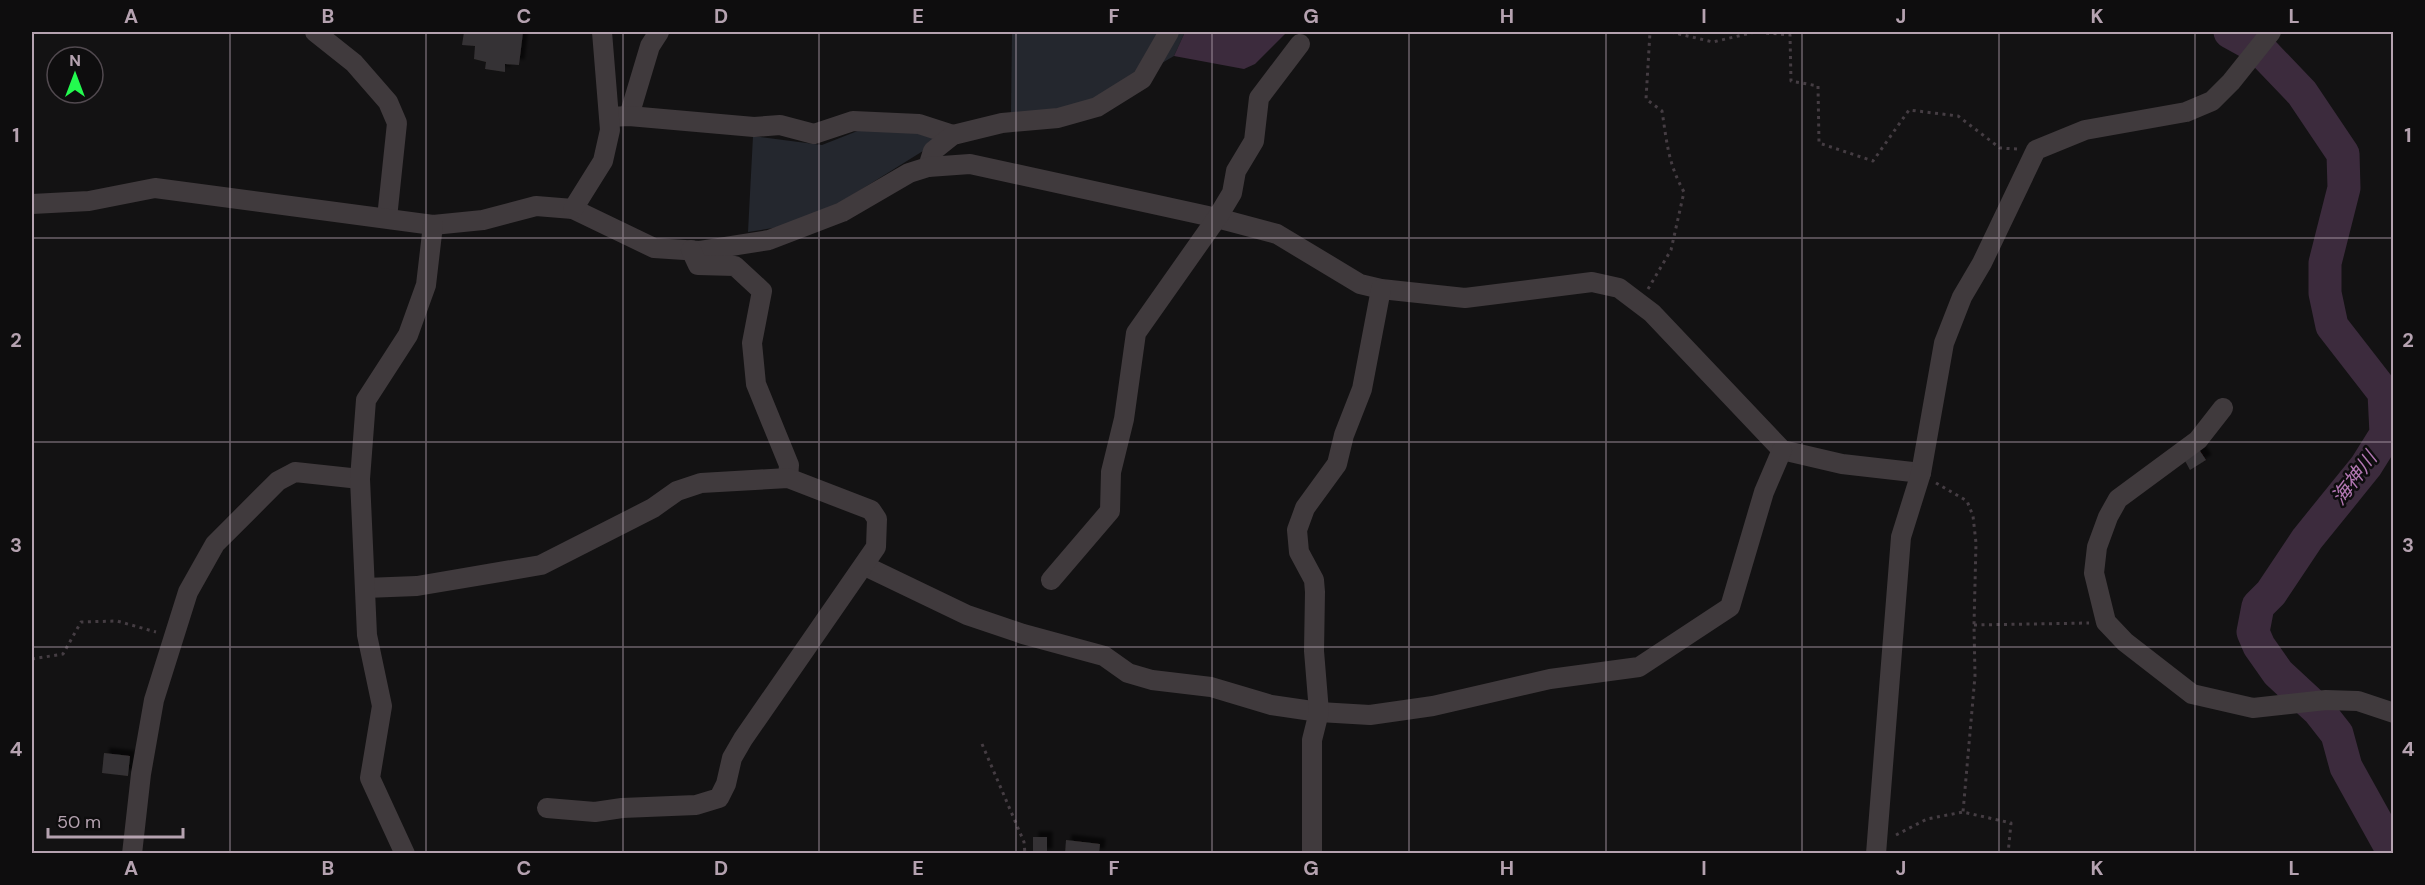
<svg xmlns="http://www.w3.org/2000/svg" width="2425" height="885" font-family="'DM Sans','Noto Sans JP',sans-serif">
  <defs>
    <filter id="shadow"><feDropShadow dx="5.5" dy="-5.5" stdDeviation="1.5" flood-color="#0009"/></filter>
  </defs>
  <rect width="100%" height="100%" fill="#131213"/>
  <g fill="#24272e">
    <path d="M1012 32H1185L1174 56 1076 113 1011 118Z"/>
    <path d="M860 130 919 132 939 141 833 207 785 226 748 232 753 136 822 145Z"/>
  </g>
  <path fill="#3c2b3d" d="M1185 32H1287L1255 64 1244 69 1174 56Z"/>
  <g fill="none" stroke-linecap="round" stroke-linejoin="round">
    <path stroke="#3c2b3d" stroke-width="33" d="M2230 32 2259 48 2302 93 2343 154 2344 188 2325 263V293L2332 326 2384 393 2386 434 2366 466 2307 539 2271 593 2258 606 2253 632 2259 646 2278 673 2319 711 2337 734 2346 767 2391 848V854"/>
  </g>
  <g fill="#363234" filter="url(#shadow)">
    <path d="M464 32H523L519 65 505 64V72L485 69 486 62 474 59 475 46 462 45Z"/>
    <path d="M2198 448 2206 460 2190 470 2183 457Z"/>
    <path d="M104 753 130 756 128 776 102 773Z"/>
    <rect x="1033" y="837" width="14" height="17"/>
    <path d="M1066 840 1100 844 1099 854H1065Z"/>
  </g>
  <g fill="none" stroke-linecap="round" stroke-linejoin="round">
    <g stroke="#453d43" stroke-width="3" stroke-dasharray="3 4.5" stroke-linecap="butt">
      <path d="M1671 32 1713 42 1755 32 1790 35 1791 81 1818 86 1819 143 1873 161 1909 110 1958 116 2000 148 2017 149"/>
      <path d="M1648 289 1671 250 1684 192C1668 163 1667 143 1662 111L1646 99 1650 32"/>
      <path d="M1936 483 1967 501 1973 516 1976 543 1974 625 1975 676 1963 812"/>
      <path d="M1974 625 2089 623"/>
      <path d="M32 659 63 654 81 622 117 621 156 632"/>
      <path d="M982 744 1024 842 1025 854"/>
      <path d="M1896 835 1927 819 1963 812 2011 823 2008 854"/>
    </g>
    <g stroke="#403a3d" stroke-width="20">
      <path d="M315 32 354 63 388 102 397 123 387 218"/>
      <path d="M629 116 650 46 659 32"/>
      <path d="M610 117 629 116 754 127 780 125 814 134 853 121 919 124 953 135"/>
      <path d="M928 167 933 151 953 135 1002 123 1058 118 1097 107 1142 79 1169 32"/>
      <path d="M32 204 89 201 155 188 433 225 483 220 536 206 573 209 654 248 700 251 769 240 842 212 909 173 928 167 970 164 1217 218 1277 234 1360 284 1381 289 1465 298 1592 282 1619 288 1652 313 1782 450 1842 464 1921 473"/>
      <path d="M573 209 603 161 610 130 602 32"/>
      <path d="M691 250 698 265 735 266 762 291 752 343 756 384 789 465 788 478"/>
      <path d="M2223 408 2198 440 2118 499 2108 517 2097 547 2094 573 2106 622 2125 642 2192 694 2253 708 2326 700 2358 701 2394 713"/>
      <path d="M865 566 967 615 1023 634 1104 656 1128 673 1152 680 1211 687 1271 705 1319 712 1370 715 1433 706 1550 679 1639 667 1730 607 1764 492 1782 450"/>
      <path d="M1051 580 1110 511 1111 472 1124 419 1136 333 1217 218 1232 193 1236 171 1254 141 1259 98 1300 44"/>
      <path d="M365 588 417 586 541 565 653 508 677 491 701 483 788 478 871 510 877 519 876 547 743 739 732 758 726 784 719 798 696 805 622 808 595 812 547 808"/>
      <path d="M132 854 141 774 154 700 188 592 215 544 278 481 295 472 360 479"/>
      <path d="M405 854 370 778 382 706 367 635 360 479 366 400 408 335 426 285 433 225"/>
      <path d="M1312 854V740L1319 712 1314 651 1315 592 1314 580 1299 552 1297 530 1305 508 1337 464 1344 435 1362 389 1381 289"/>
      <path d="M1876 854 1901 537 1921 473 1944 343 1962 297 1982 263 2036 150 2085 130 2186 112 2212 101 2231 82 2271 32"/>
    </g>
  </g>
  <path fill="none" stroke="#b5a2b0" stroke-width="1.5" stroke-opacity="0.55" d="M230 32V854M426 32V854M623 32V854M819 32V854M1016 32V854M1212 32V854M1409 32V854M1606 32V854M1802 32V854M1999 32V854M2195 32V854M32 238H2394M32 442H2394M32 647H2394"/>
  <g text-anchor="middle" stroke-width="5" stroke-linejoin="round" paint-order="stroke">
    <g font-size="20" font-style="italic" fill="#b277b2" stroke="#0e0d0e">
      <text transform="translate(2354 478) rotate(-53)" y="7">海神川</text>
    </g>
  </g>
  <rect width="2425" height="885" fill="none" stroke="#0e0d0e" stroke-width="66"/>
  <g transform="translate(75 75)"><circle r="28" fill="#0e0d0e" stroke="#51494f" stroke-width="1.5"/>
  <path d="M0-4.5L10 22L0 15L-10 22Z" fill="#23fa4f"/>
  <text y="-9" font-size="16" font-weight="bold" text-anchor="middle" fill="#b5a2b0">N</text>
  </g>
  <path d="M48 828v9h135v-9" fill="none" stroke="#b5a2b0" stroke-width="3"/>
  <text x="57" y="828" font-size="18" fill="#b5a2b0" stroke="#0e0d0e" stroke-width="4.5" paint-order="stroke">50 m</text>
  <rect x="33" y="33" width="2359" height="819" fill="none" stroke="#b5a2b0" stroke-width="2"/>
  <g font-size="20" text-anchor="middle" font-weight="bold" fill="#b5a2b0">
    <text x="131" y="23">A</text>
    <text x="328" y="23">B</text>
    <text x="524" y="23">C</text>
    <text x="721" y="23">D</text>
    <text x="918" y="23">E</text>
    <text x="1114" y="23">F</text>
    <text x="1311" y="23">G</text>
    <text x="1507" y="23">H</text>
    <text x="1704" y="23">I</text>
    <text x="1901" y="23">J</text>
    <text x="2097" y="23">K</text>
    <text x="2294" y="23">L</text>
    <text x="16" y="142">1</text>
    <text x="2408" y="142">1</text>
    <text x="16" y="347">2</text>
    <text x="2408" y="347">2</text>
    <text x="16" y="552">3</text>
    <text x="2408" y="552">3</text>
    <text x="16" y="756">4</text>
    <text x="2408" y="756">4</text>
    <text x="131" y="875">A</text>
    <text x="328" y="875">B</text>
    <text x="524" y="875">C</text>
    <text x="721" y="875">D</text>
    <text x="918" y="875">E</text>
    <text x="1114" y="875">F</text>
    <text x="1311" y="875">G</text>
    <text x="1507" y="875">H</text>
    <text x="1704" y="875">I</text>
    <text x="1901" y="875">J</text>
    <text x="2097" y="875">K</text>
    <text x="2294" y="875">L</text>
  </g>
</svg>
